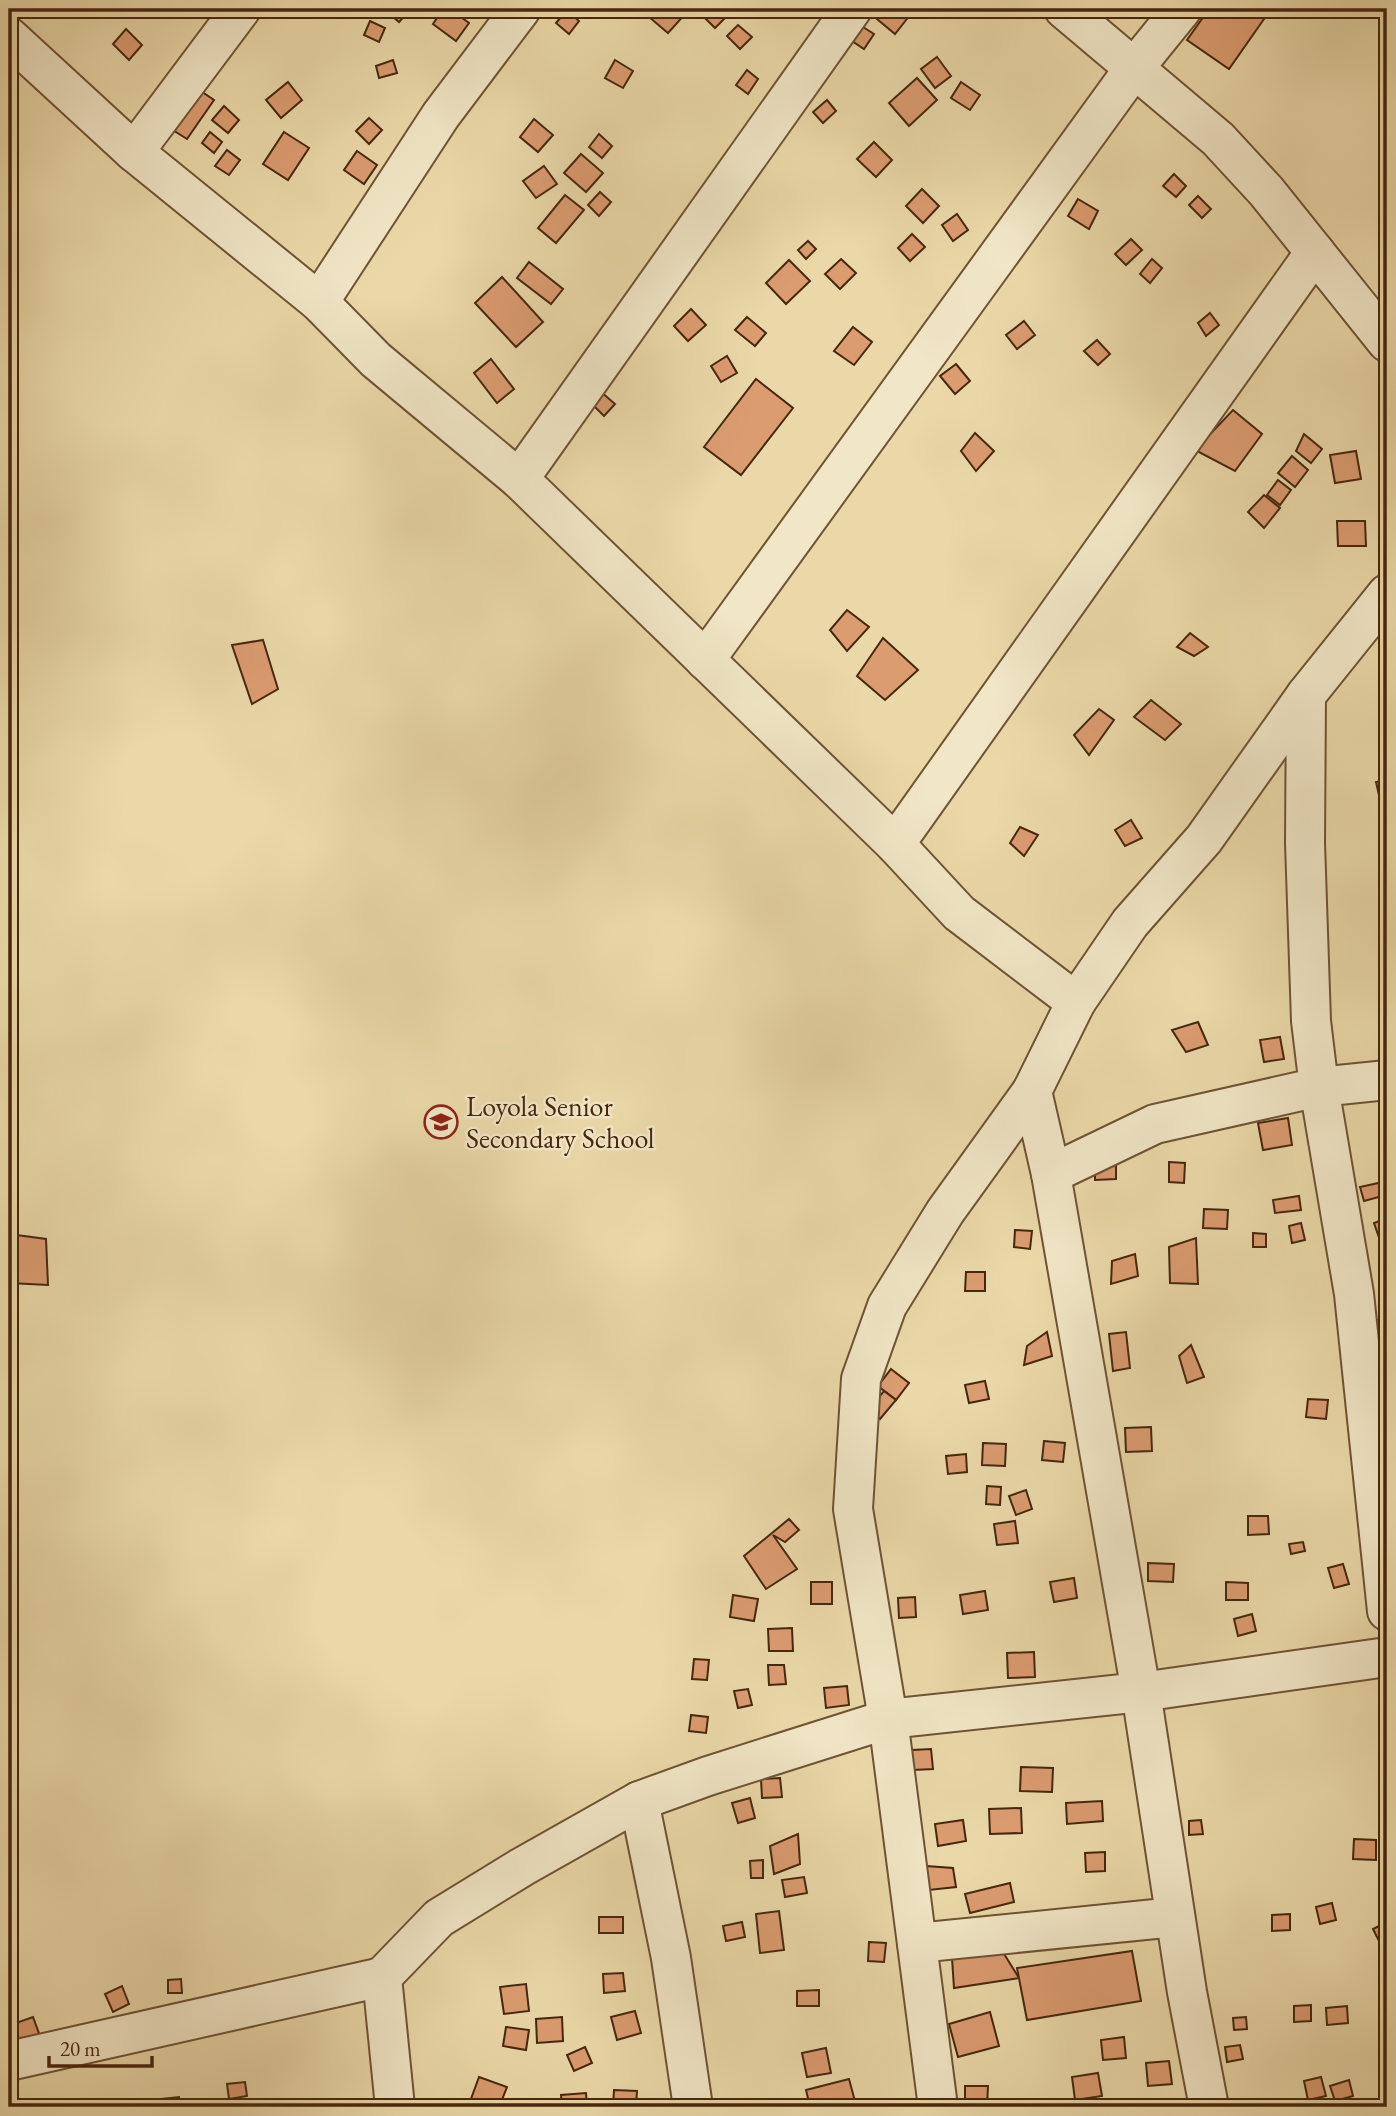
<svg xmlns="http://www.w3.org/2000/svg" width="1396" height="2116" font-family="'EB Garamond',serif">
  <rect width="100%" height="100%" fill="#ead8a8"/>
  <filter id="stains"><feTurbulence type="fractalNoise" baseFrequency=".00286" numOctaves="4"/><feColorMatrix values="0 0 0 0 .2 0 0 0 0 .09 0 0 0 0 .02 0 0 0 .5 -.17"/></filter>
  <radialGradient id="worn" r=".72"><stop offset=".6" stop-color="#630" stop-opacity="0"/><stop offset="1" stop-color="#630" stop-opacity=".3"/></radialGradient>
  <g fill="#db9c70" stroke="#46270d" stroke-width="2">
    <path d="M384 9H411L399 22Z"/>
    <path d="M443 9H450L469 23 456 41 433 24Z"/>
    <path d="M656 9H683L687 12 668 33 649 17Z"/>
    <path d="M703 9H734L715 28 699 12Z"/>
    <path d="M885 9H903L910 15 895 34 877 19Z"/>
    <path d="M1209 9H1271L1229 69 1187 40Z"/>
    <path d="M567 10 579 21 569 34 556 23Z"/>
    <path d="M370 21 385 28 379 42 364 35Z"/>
    <path d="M738 25 752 37 740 49 727 36Z"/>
    <path d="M863 27 874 34 864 49 852 41Z"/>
    <path d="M126 29 142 45 129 60 113 44Z"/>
    <path d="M937 57 951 76 935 88 921 69Z"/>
    <path d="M393 60 397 73 379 78 376 66Z"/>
    <path d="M615 60 633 71 623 88 605 78Z"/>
    <path d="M747 70 758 79 748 94 736 85Z"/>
    <path d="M917 78 937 100 909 126 889 103Z"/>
    <path d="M288 82 302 100 281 118 266 100Z"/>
    <path d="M961 82 980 95 970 110 951 98Z"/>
    <path d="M195 87 214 100 187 139 168 127Z"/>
    <path d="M827 100 836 111 823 123 813 112Z"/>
    <path d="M224 106 239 120 228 133 212 120Z"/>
    <path d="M369 118 382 130 369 144 356 131Z"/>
    <path d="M534 119 553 135 538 152 520 137Z"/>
    <path d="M210 132 222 142 214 153 202 143Z"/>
    <path d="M284 132 309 148 288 180 263 164Z"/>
    <path d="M599 134 612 146 602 158 589 147Z"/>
    <path d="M874 142 892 160 876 177 857 159Z"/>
    <path d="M227 150 240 160 229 175 215 166Z"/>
    <path d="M357 151 377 165 364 184 344 170Z"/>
    <path d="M581 154 603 173 586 192 564 173Z"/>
    <path d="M544 166 557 184 536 198 523 181Z"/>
    <path d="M1174 174 1186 186 1176 197 1163 186Z"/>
    <path d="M922 189 939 206 923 223 906 206Z"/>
    <path d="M600 192 611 202 599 216 588 205Z"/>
    <path d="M565 195 584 210 556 243 538 228Z"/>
    <path d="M1198 196 1211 209 1202 218 1189 205Z"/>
    <path d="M1078 199 1098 211 1089 229 1068 216Z"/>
    <path d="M957 214 968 230 953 241 942 225Z"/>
    <path d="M912 234 925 247 910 261 898 248Z"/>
    <path d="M1131 239 1142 250 1126 265 1115 254Z"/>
    <path d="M808 241 816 249 806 259 798 250Z"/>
    <path d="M841 259 856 273 840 289 825 274Z"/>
    <path d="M1152 259 1162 268 1150 283 1140 274Z"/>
    <path d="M789 260 810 281 786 304 766 283Z"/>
    <path d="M529 262 563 289 551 304 517 278Z"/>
    <path d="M502 277 543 322 516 347 475 303Z"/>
    <path d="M691 309 706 325 688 341 674 326Z"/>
    <path d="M1210 313 1219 325 1206 336 1198 323Z"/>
    <path d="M747 317 766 333 755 346 735 330Z"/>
    <path d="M1024 321 1035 335 1017 349 1006 335Z"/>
    <path d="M853 327 872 342 854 365 834 351Z"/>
    <path d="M1097 340 1110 354 1098 365 1084 351Z"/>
    <path d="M727 356 737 373 721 382 711 366Z"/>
    <path d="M491 359 514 389 497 403 474 373Z"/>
    <path d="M956 364 970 381 955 394 940 376Z"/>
    <path d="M756 379 793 408 741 475 704 447Z"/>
    <path d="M600 391 615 404 604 416 591 403Z"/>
    <path d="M1233 410 1262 434 1235 471 1195 450Z"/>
    <path d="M975 433 994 451 976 471 961 451Z"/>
    <path d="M1304 434 1322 449 1311 463 1296 451Z"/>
    <path d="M1356 451 1361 479 1335 483 1330 455Z"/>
    <path d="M1292 456 1308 470 1295 487 1278 473Z"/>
    <path d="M1278 480 1291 490 1280 505 1267 495Z"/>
    <path d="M1264 495 1280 508 1264 528 1248 512Z"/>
    <path d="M1337 521H1365L1366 546H1338Z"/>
    <path d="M847 610 869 627 847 651 830 630Z"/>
    <path d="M1190 633 1208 647 1194 656 1177 647Z"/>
    <path d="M883 638 918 670 885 700 857 676Z"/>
    <path d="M263 640 278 689 252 704 232 645Z"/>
    <path d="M1151 700 1181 724 1165 740 1134 717Z"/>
    <path d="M1099 709 1114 720 1089 755 1074 735Z"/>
    <path d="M1387 780V807L1382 808 1376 782Z"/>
    <path d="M1131 820 1142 838 1125 846 1115 830Z"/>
    <path d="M1020 827 1038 835 1024 856 1010 843Z"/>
    <path d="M1198 1022 1208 1045 1186 1052 1172 1030Z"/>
    <path d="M1280 1037 1284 1059 1264 1062 1260 1040Z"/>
    <path d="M1288 1118 1292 1145 1263 1150 1258 1123Z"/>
    <path d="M1116 1161V1179L1095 1180V1162Z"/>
    <path d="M1169 1162 1185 1163 1184 1183 1169 1182Z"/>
    <path d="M1383 1182 1386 1195 1364 1201 1360 1187Z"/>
    <path d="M1299 1196 1301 1210 1275 1213 1273 1200Z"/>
    <path d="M1204 1209 1228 1210 1227 1229 1203 1228Z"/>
    <path d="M1387 1218V1248L1383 1249 1374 1223Z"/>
    <path d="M1301 1223 1305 1240 1292 1243 1289 1226Z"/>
    <path d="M1015 1230 1032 1231 1030 1249 1014 1247Z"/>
    <path d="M1253 1233 1266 1234V1247H1253Z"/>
    <path d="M9 1234 46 1239 48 1285 9 1283Z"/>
    <path d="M1196 1238 1198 1284 1170 1283 1169 1247Z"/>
    <path d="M1135 1254 1138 1276 1111 1284 1112 1261Z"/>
    <path d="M966 1272H985V1291H965Z"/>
    <path d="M1387 1317V1337L1384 1338 1378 1320Z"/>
    <path d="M1047 1332 1052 1356 1024 1365 1027 1346Z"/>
    <path d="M1126 1332 1130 1368 1113 1371 1109 1334Z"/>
    <path d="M1191 1345 1204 1377 1187 1383 1179 1356Z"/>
    <path d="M891 1369 909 1383 896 1400 878 1386Z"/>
    <path d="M985 1381 989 1399 969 1403 965 1385Z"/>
    <path d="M884 1391 896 1400 880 1419 869 1409Z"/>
    <path d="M1308 1399 1328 1400 1326 1419 1306 1417Z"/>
    <path d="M1151 1427 1152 1451 1126 1452 1125 1428Z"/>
    <path d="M1044 1441 1065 1443 1063 1462 1042 1460Z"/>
    <path d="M983 1443 1006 1444 1005 1466 982 1465Z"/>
    <path d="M966 1454 967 1472 948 1474 946 1456Z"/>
    <path d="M987 1486 1001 1487 1000 1505 986 1504Z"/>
    <path d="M1026 1490 1032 1509 1016 1515 1009 1496Z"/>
    <path d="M1248 1516H1268L1269 1534 1248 1535Z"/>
    <path d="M789 1519 799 1530 785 1542 773 1535 797 1569 766 1589 744 1556Z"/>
    <path d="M1015 1521 1018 1543 997 1545 994 1524Z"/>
    <path d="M1303 1542 1305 1551 1291 1554 1289 1544Z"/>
    <path d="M1148 1563 1174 1564 1173 1582 1148 1581Z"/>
    <path d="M1343 1564 1349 1584 1334 1588 1328 1568Z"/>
    <path d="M1074 1578 1077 1598 1054 1602 1050 1582Z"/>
    <rect x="811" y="1582" width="21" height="22"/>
    <path d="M1226 1582 1248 1583V1600H1226Z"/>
    <path d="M985 1591 988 1610 963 1614 960 1595Z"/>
    <path d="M733 1595 758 1599 754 1621 730 1617Z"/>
    <path d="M915 1597 916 1617 899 1618 898 1598Z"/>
    <path d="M1252 1614 1256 1631 1238 1636 1234 1619Z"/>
    <path d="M792 1628 793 1651H769L768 1629Z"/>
    <path d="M1034 1652 1035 1677 1008 1678 1007 1653Z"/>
    <path d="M694 1659 709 1660 707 1680 692 1679Z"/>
    <path d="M768 1665H784L786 1684 769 1685Z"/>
    <path d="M847 1686 849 1705 826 1708 824 1688Z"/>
    <path d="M748 1689 752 1705 738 1708 734 1691Z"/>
    <path d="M691 1715 708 1717 706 1733 689 1731Z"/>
    <path d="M931 1749 933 1769 913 1770 912 1750Z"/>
    <path d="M1021 1767 1053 1768 1052 1792 1020 1791Z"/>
    <path d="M780 1778 782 1797 762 1798 761 1779Z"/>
    <path d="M750 1798 755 1818 738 1823 732 1803Z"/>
    <path d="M1102 1801 1103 1821 1067 1824 1066 1803Z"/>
    <path d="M1021 1808 1022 1833 990 1834 989 1809Z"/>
    <path d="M963 1820 966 1841 938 1846 935 1824Z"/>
    <path d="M1201 1820 1203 1834 1189 1835V1821Z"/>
    <path d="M798 1834 800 1864 774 1874 770 1846Z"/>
    <path d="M1354 1839 1376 1840V1860L1353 1859Z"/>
    <path d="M1105 1852V1871L1086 1872 1085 1853Z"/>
    <path d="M763 1860V1878H751L750 1861Z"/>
    <path d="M926 1866 953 1868 956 1887 929 1890Z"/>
    <path d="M804 1877 807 1893 785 1897 782 1880Z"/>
    <path d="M1010 1883 1014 1902 970 1913 965 1894Z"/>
    <path d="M1332 1903 1336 1920 1320 1924 1316 1907Z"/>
    <path d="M779 1911 784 1950 760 1953 756 1914Z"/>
    <path d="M1290 1914V1930L1272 1931V1915Z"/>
    <rect x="599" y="1917" width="24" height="16"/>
    <path d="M742 1922 745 1937 726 1941 723 1926Z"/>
    <path d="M1387 1922V1940L1380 1943 1373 1929Z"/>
    <path d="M869 1942 886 1943 884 1962 868 1961Z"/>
    <path d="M1001 1949 1019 1978 954 1988 952 1958Z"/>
    <path d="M1132 1951 1141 2001 1027 2020 1017 1968Z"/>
    <path d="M623 1973 625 1991 604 1993 603 1974Z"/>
    <path d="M181 1979 182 1993H168V1980Z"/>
    <path d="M526 1984 529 2011 504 2014 500 1987Z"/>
    <path d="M122 1986 129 2004 113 2012 105 1994Z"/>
    <path d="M819 1990V2006H797V1991Z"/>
    <path d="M1311 2005V2021L1294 2022V2006Z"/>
    <path d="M1347 2006 1348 2023 1327 2025 1326 2008Z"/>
    <path d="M635 2011 641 2033 617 2040 611 2017Z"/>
    <path d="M990 2012 999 2046 958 2057 949 2024Z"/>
    <path d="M33 2017 40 2036 20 2043 13 2024Z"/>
    <path d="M562 2017 563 2041 537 2043 536 2019Z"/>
    <path d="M1246 2017 1247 2029 1234 2030 1233 2018Z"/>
    <path d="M506 2027 529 2030 526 2050 503 2046Z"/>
    <path d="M1124 2037 1126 2058 1103 2060 1101 2040Z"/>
    <path d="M1240 2045 1243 2059 1227 2062 1225 2047Z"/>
    <path d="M585 2047 592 2063 574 2071 567 2055Z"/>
    <path d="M826 2048 831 2073 807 2077 802 2053Z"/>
    <path d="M1169 2061 1172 2084 1148 2086 1146 2063Z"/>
    <path d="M1098 2073 1102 2096 1075 2100 1072 2077Z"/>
    <path d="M479 2077 507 2087 499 2107H468Z"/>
    <path d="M1321 2077 1326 2096 1308 2100 1304 2081Z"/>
    <path d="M849 2079 856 2105 810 2107 806 2090Z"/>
    <path d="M1349 2080 1353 2096 1335 2101 1330 2086Z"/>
    <path d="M245 2082 247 2096 229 2099 227 2084Z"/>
    <path d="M965 2086H988L987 2107H965Z"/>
    <path d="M614 2090 637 2091 636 2107H613Z"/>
    <path d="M586 2093 587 2107H562L561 2095Z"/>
    <path d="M179 2097 180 2107H163L162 2099Z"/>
  </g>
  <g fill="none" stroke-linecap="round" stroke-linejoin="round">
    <defs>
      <g id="minor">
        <path d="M1064 9 1218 139 1266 191 1387 342"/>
        <path d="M9 37 134 152 319 302 376 360 519 479 895 844 959 913 1076 1002 1130 923 1204 839 1306 695 1387 594"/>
        <path d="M134 152 241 9"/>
        <path d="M319 302 441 115 521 9"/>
        <path d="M519 479 852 9"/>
        <path d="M705 660 1135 67 1182 9"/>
        <path d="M1306 695 1305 843 1311 1021 1319 1087 1354 1294 1387 1611"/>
        <path d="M895 844 1315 252"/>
        <path d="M1032 1091 1051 1174 1141 1692 1187 1992 1209 2107"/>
        <path d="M1051 1174 1155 1124 1319 1087 1387 1080"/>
        <path d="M917 1943 1175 1917"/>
        <path d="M9 2061 382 1977"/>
        <path d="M395 2107 382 1977 439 1918 522 1867 639 1801"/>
        <path d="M693 2107 671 1958 639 1801 708 1776 888 1719 1141 1692 1387 1657"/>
        <path d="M938 2107 888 1719 853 1509 861 1379 887 1306 945 1212 1032 1091 1076 1002"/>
      </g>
    </defs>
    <use href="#minor" stroke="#6f5334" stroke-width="42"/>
    <use href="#minor" stroke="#f1e6c6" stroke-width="38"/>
  </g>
  <defs>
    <symbol id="school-ring" viewBox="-11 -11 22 22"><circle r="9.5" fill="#f1e6c6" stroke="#8f2418" stroke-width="1.5"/><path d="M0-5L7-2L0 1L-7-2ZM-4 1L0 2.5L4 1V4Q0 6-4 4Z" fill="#8f2418"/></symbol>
  </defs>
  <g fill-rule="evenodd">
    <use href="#school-ring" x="422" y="1103" width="38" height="38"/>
  </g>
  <g text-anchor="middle" stroke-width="5" stroke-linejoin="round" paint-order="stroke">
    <g font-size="28" fill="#46270d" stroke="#f1e6c6" text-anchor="start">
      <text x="466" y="1116">Loyola Senior<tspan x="466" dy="32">Secondary School</tspan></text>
    </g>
  </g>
  <rect width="1396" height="2116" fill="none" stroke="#ead8a8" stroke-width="35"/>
  <rect x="10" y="10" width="1375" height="2095" fill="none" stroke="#46270d" stroke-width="3.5"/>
  <rect x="18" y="18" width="1361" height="2081" fill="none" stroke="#46270d" stroke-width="2"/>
  <path d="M49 2056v10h103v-10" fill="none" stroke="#46270d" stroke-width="3.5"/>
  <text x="60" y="2056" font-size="21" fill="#46270d" stroke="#f1e6c6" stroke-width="5" paint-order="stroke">20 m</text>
  <rect width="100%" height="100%" filter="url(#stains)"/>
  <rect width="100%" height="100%" fill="url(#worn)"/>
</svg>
